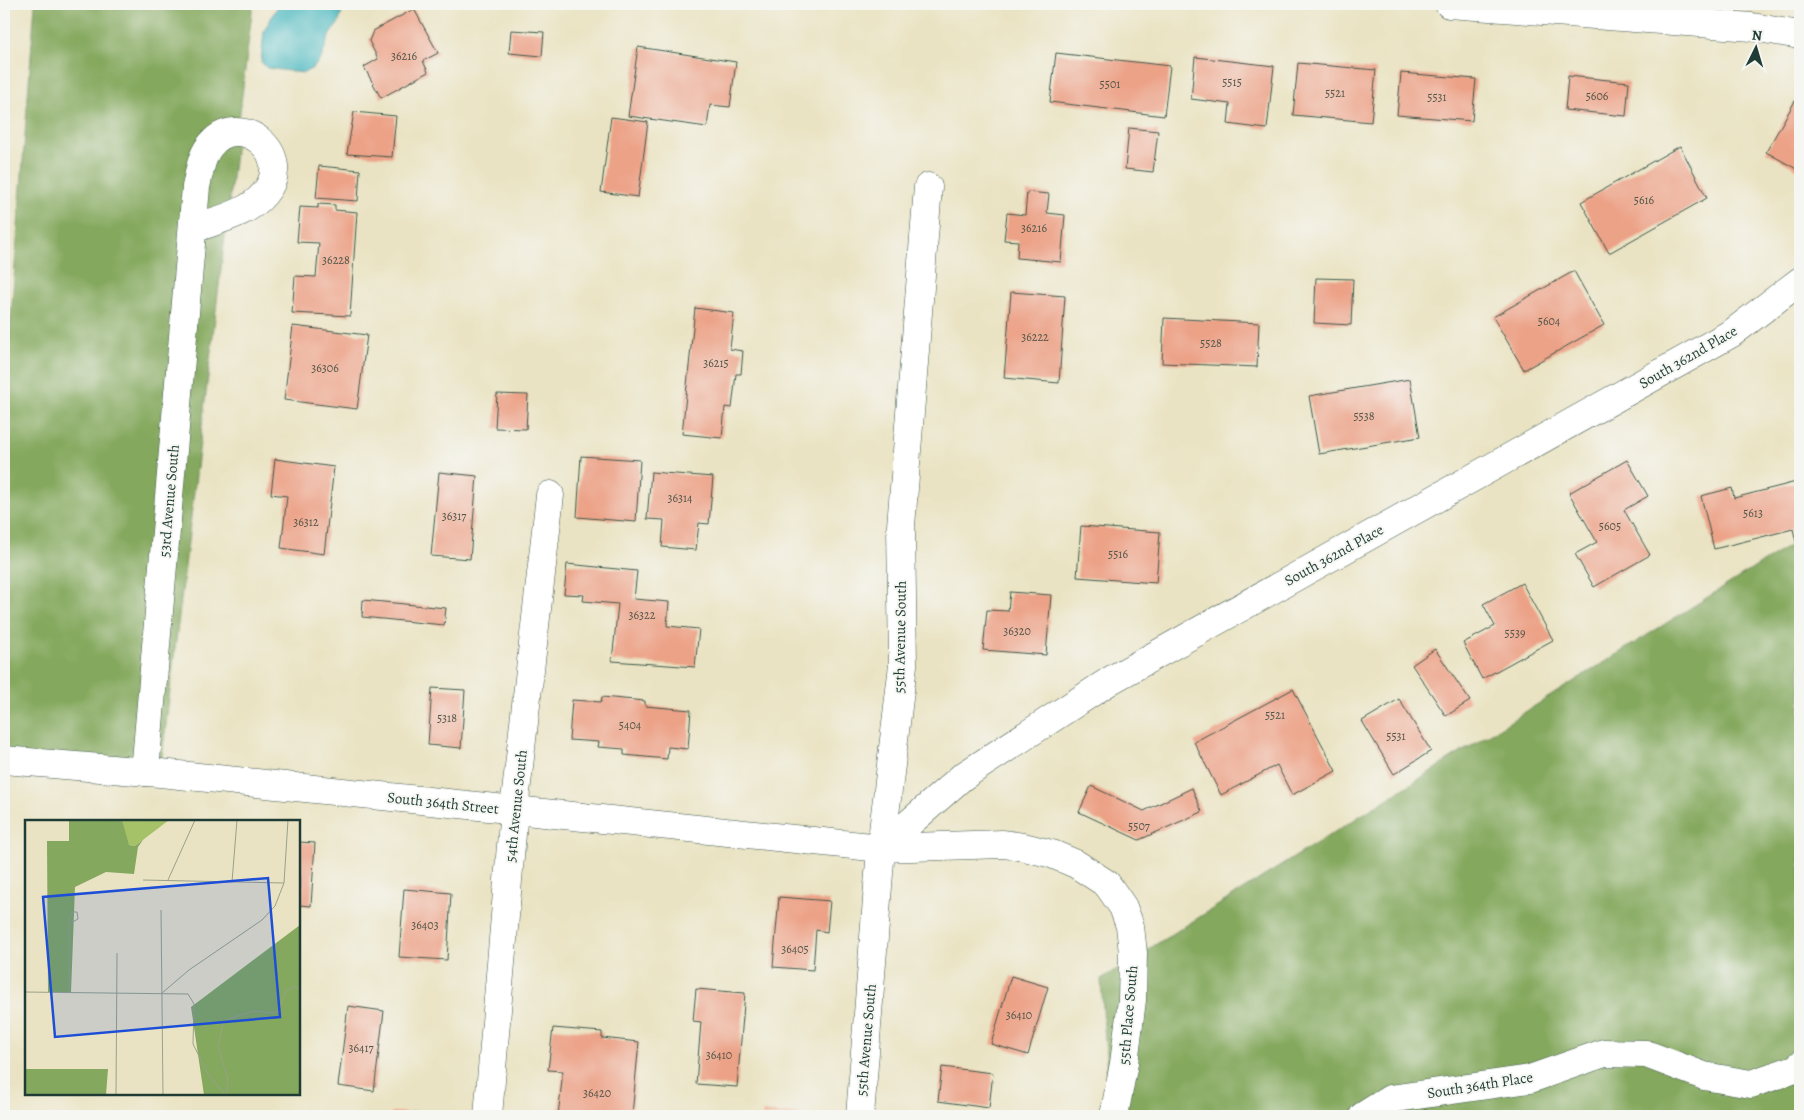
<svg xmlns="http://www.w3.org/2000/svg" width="1804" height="1120" font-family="Alegreya,serif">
  <rect width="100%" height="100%" fill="#f6f6f2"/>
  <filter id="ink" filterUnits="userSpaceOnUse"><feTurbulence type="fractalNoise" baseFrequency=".02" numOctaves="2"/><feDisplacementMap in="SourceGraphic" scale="10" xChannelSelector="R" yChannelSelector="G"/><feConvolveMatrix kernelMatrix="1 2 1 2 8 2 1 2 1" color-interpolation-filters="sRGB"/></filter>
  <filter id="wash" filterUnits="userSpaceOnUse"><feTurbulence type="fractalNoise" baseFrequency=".0096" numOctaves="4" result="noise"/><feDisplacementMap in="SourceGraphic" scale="20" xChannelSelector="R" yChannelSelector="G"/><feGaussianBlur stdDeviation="1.12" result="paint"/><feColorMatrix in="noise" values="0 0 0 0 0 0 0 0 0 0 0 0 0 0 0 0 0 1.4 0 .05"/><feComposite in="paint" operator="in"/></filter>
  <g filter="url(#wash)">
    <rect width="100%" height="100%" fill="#eae3c3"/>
    <g fill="#84a85d" stroke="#527248">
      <path d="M35 4H253L160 773 4 760V410Z"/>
      <path d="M1800 539V1116H1110L1101 979Z"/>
    </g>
    <path fill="#48b8bf" stroke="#347a7a" d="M279 4H342L341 16 338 24 330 34 321 59 313 68 303 73 267 68 261 62 264 31Z"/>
    <g id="blocks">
      <g fill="#eca287">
        <path d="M414 9 438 53 423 61 428 72 381 98 364 67 378 59 369 41 373 31Z"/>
        <path d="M511 30 544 32 542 56 509 53Z"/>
        <path d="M638 47 736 62 730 107 710 105 707 127 628 116Z"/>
        <path d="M1056 53 1170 66 1164 116 1050 102Z"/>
        <path d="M1195 57 1274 66 1267 129 1228 124 1230 104 1191 99Z"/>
        <path d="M1298 63 1376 70 1371 122 1293 115Z"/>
        <path d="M1401 73 1476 79 1472 121 1397 115Z"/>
        <path d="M1568 76 1629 82 1626 116 1565 110Z"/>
        <path d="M1795 101 1800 105V171L1766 152Z"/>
        <path d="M354 112 396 116 392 157 347 154Z"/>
        <path d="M611 117 648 122 638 197 601 192Z"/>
        <path d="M1129 128 1158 131 1153 172 1125 169Z"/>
        <path d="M1680 146 1707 198 1609 253 1581 202Z"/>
        <path d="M319 166 360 170 358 201 316 198Z"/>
        <path d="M1027 192 1049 194 1047 213 1065 215 1061 262 1017 258 1018 241 1004 240 1007 213 1025 215Z"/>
        <path d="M318 204 335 205V210L357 212 350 316 292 313 295 276 316 277 319 243 297 242 300 207 318 208Z"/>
        <path d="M1574 271 1604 325 1524 370 1493 317Z"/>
        <path d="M1316 278 1353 279 1351 325 1314 323Z"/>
        <path d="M1011 292 1065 296 1059 383 1004 378Z"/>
        <path d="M695 308 734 313 730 349 743 351 741 374H736L732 408 725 407 722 438 682 434Z"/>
        <path d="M1164 318 1259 323 1257 367 1162 363Z"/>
        <path d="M293 326 367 335 357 409 284 400Z"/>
        <path d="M1410 379 1420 437 1319 454 1309 396Z"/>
        <path d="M497 394 528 395 526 429 495 428Z"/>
        <path d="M581 456 640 460 636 522 577 517Z"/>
        <path d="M275 459 334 467 324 554 281 548 287 496 271 494Z"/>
        <path d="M1627 460 1648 496 1624 510 1650 555 1594 587 1575 554 1597 542 1569 493Z"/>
        <path d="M439 472 477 476 470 559 431 556Z"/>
        <path d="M651 472 713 477 709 524 699 523 696 550 662 547 664 520 647 519Z"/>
        <path d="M1800 481V545L1797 546 1793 529 1714 549 1701 496 1732 488 1734 498Z"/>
        <path d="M1081 526 1160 532 1156 583 1077 577Z"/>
        <path d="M567 564 637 571 634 599 669 602 667 626 699 629 695 667 612 661 618 604 583 601 584 595 564 594Z"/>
        <path d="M1522 583 1553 640 1482 679 1463 643 1495 626 1483 604Z"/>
        <path d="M1010 592 1051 595 1046 655 983 650 987 610 1008 611Z"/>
        <path d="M363 600 446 608 444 625 362 617Z"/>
        <path d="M1435 649 1470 701 1446 716 1412 665Z"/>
        <path d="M432 688 465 690 461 748 428 745Z"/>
        <path d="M1293 689 1336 771 1292 795 1277 765 1221 795 1194 742Z"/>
        <path d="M602 697 645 701V706L691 710 688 749 668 747 667 759 624 755V749L598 747 599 742 569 740 572 700 601 702Z"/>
        <path d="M1399 699 1431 751 1394 774 1362 721Z"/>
        <path d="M1091 786 1144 811 1192 788 1202 812 1139 840 1079 812Z"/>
        <path d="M299 842 315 843 311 906 299 905Z"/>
        <path d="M404 889 451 893 447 960 399 957Z"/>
        <path d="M779 897 830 901 827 932 816 930 813 970 773 967Z"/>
        <path d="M1011 976 1048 987 1028 1055 991 1044Z"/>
        <path d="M696 989 745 993 737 1087 696 1084 701 1022 693 1021Z"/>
        <path d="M348 1006 384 1011 374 1091 338 1086Z"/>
        <path d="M553 1028 602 1032V1038L639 1042 632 1115 558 1116 563 1071 548 1070Z"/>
        <path d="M942 1067 993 1073 989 1108 938 1101Z"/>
        <path d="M392 1112 430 1114V1116H391Z"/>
        <path d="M763 1112 805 1115V1116H762Z"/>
      </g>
    </g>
  </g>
  <g filter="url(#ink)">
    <use href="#blocks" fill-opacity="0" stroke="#3d5649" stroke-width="1"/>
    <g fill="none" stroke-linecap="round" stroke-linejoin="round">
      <defs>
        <g id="minor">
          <path d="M1449 4 1752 27 1800 35"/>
          <path d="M4 760 160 773 881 848 1003 844 1024 847 1052 854 1076 864 1107 884 1123 907 1130 926 1133 953 1132 1000 1124 1063 1114 1116"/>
          <path d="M145 772 196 187C199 174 201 157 209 147 238 107 298 155 264 194 248 214 216 220 193 229"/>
          <path d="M881 848 962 777 1111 680 1732 333 1800 281"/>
          <path d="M488 1116 514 810 550 495"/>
          <path d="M860 1116 881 848 903 665 901 526 928 187"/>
          <path d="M1363 1116 1390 1099 1530 1079 1604 1053 1646 1054 1704 1076 1751 1084 1798 1068 1800 1065"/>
        </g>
      </defs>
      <use href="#minor" stroke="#3d5649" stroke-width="29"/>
      <use href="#minor" stroke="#fff" stroke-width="28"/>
    </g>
  </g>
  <g text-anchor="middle" stroke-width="4" stroke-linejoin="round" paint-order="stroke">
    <g font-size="12" fill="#525649">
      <text x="404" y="60">36216</text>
      <text x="1232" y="86">5515</text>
      <text x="1110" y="88">5501</text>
      <text x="1335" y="97">5521</text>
      <text x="1597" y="100">5606</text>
      <text x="1437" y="101">5531</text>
      <text x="1644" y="204">5616</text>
      <text x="1034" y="232">36216</text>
      <text x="336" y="264">36228</text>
      <text x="1549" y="325">5604</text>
      <text x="1035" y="341">36222</text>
      <text x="1211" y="347">5528</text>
      <text x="716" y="367">36215</text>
      <text x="325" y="372">36306</text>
      <text x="1364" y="420">5538</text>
      <text x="680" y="502">36314</text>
      <text x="1753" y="517">5613</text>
      <text x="454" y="520">36317</text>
      <text x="306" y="526">36312</text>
      <text x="1610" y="530">5605</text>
      <text x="1118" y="558">5516</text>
      <text x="642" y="619">36322</text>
      <text x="1017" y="635">36320</text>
      <text x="1515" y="637">5539</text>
      <text x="1275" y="719">5521</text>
      <text x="447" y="722">5318</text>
      <text x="630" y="729">5404</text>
      <text x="1396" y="740">5531</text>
      <text x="1139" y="830">5507</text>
      <text x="425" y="929">36403</text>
      <text x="795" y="953">36405</text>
      <text x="1019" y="1019">36410</text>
      <text x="361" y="1052">36417</text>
      <text x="719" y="1059">36410</text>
      <text x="597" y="1097">36420</text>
    </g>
    <g font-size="15" fill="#1f3d34" stroke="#f6f6f2">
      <text transform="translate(1688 357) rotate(-30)" y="5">South 362nd Place</text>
      <text transform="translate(169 501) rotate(-85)" y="5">53rd Avenue South</text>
      <text transform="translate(1334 555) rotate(-29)" y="5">South 362nd Place</text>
      <text transform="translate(900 637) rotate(-89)" y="5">55th Avenue South</text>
      <text transform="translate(443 803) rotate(6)" y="5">South 364th Street</text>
      <text transform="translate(516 806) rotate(-84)" y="5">54th Avenue South</text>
      <text transform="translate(1128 1015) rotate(-85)" y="5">55th Place South</text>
      <text transform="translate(866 1040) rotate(-85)" y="5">55th Avenue South</text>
      <text transform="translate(1480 1085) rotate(-9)" y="5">South 364th Place</text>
    </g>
  </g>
  <g transform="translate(25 820)">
    <rect width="275" height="275" fill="#eae3c3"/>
    <path d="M97 0H144L110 26 104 25 100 19Z" fill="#a5c269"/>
    <path d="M44 0H97L104 25 110 26 118 20 113 27 109 54 81 52 50 67 46 172H23L22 21H44ZM275 105V275H179L166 187ZM0 249H83L81 275H0Z" fill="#84a85d"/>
    <path fill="none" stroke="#99a18a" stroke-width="1" d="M118 60 259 63M143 60 170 0M207 62 212 0M136 90 138 275M0 172 163 174 169 184 168 224 183 254 200 275M44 172V98L47 92H52L53 99 44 104M137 173 164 150 237 100 250 86 259 63 263 0M91 275 92 133M202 275 203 259 193 227 198 204 203 199 229 191 248 193 254 191 261 171 269 167 275 169"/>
    <path fill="#1d4ed8" fill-opacity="0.15" stroke="#1d4ed8" stroke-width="2.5" d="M243 58 255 197 30 217 18 77Z"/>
    <rect width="275" height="275" fill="none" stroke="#1f3d34" stroke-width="2.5"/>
  </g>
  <rect width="1804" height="1120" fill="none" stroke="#f6f6f2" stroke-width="20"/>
  <g transform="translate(1756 48) rotate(5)" stroke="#f6f6f2" stroke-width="4" paint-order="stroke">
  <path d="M0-4L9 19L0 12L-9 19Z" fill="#1f3d34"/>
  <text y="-8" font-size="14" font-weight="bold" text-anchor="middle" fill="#1f3d34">N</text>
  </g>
</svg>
